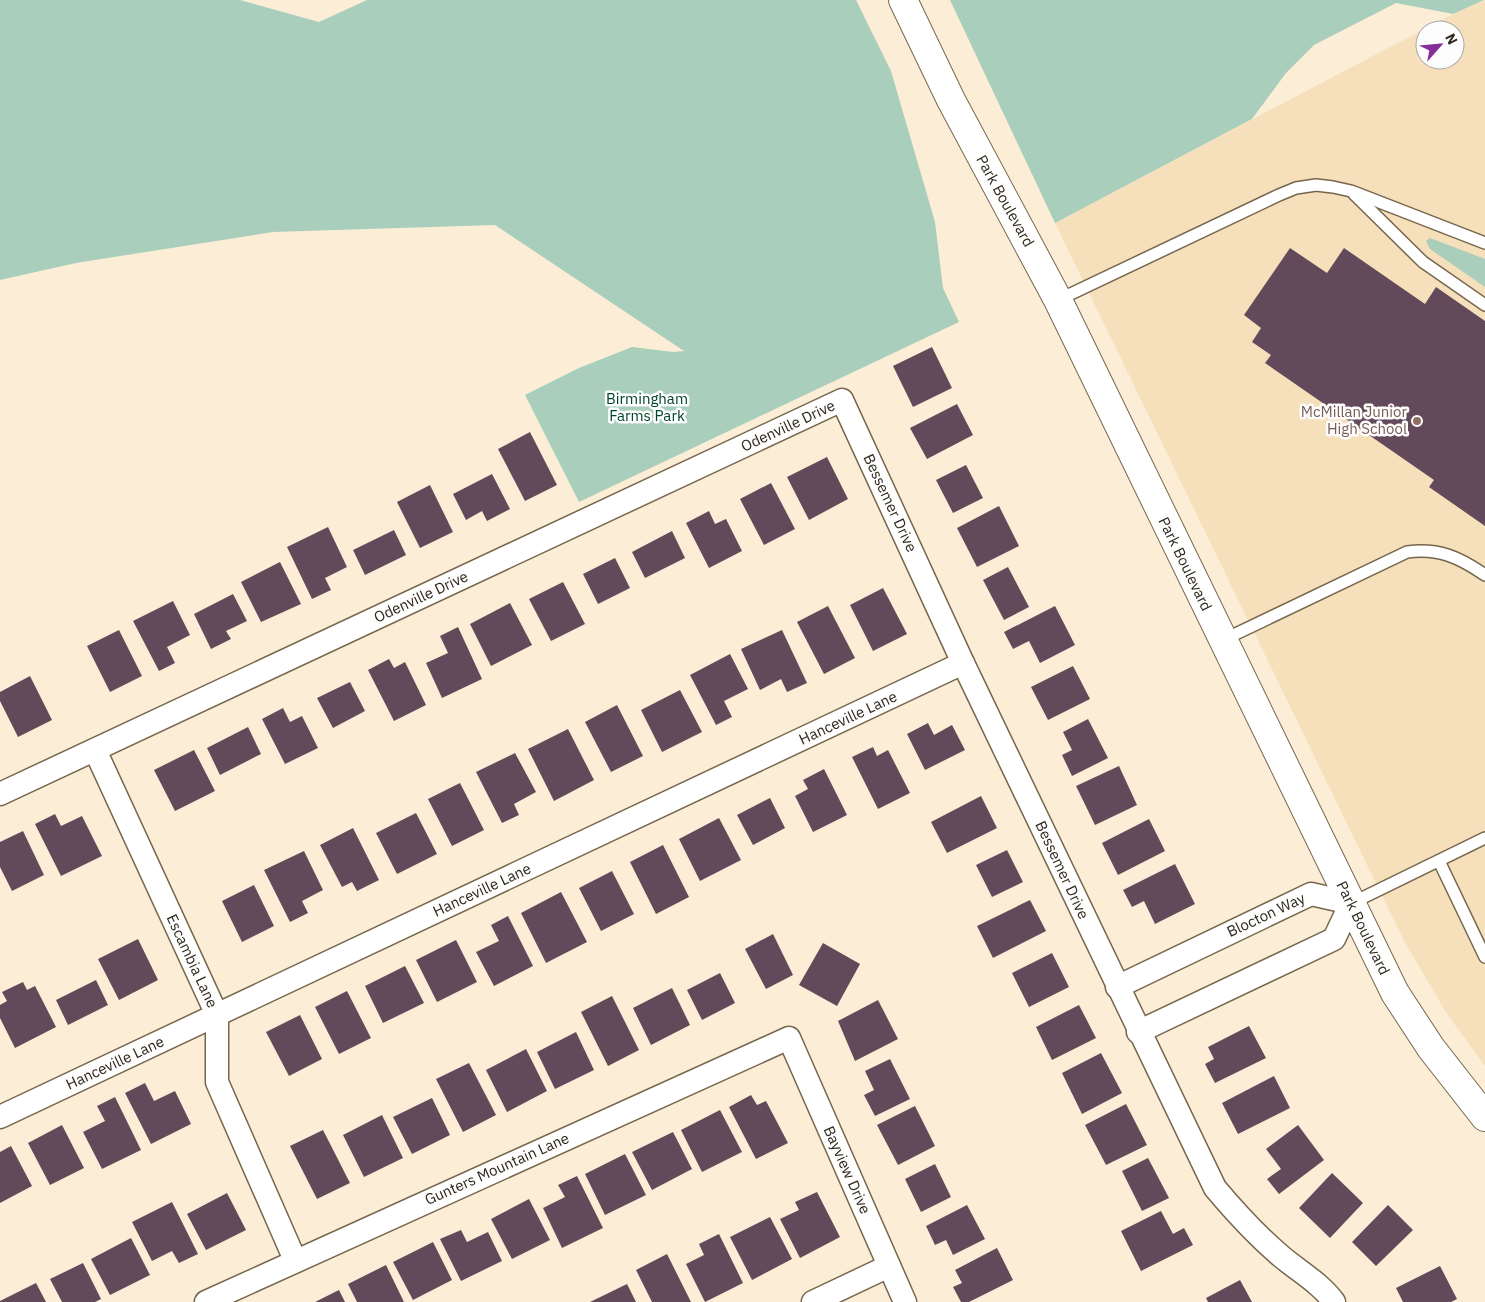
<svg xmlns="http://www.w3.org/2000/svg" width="1485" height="1302" font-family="'IBM Plex Sans',sans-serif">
  <rect width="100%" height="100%" fill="#fceed6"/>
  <path fill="#f6e0bb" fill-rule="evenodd" d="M1485 0V1066L1447 1014 1404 941 1055 223 1453 14ZM1425 30H1455V60H1425Z"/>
  <g fill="#aacebc">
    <path d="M0 0H240L319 22 367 0H856L891 71 935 222 943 288 959 322 579 502 525 395 579 368 632 347 673 352 684 351 495 225 273 232 76 263 0 280Z"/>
    <path d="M950 0H1484L1453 14 1396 3 1314 45 1286 73 1252 119 1055 223Z"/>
    <path d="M1430 238 1485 259V287L1430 249 1426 241Z"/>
  </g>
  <g fill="#634a5b">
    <path d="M1290 248 1327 273 1344 248 1425 304 1436 287 1485 321V526L1429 487 1434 480 1265 363 1271 355 1252 342 1261 328 1244 315Z"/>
    <path d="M932 347 952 388 913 407 893 366Z"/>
    <path d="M957 404 973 435 927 459 910 428Z"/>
    <path d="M530 432 557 485 525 501 498 449Z"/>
    <path d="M827 457 848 499 809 520 787 477Z"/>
    <path d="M966 465 983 498 953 513 936 480Z"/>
    <path d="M492 474 510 509 487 521 482 511 466 520 453 494Z"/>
    <path d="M771 483 795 529 764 545 740 499Z"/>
    <path d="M430 485 453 532 420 548 397 502Z"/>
    <path d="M999 506 1019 546 977 567 957 528Z"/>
    <path d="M709 511 715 524 726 519 742 551 709 568 686 523Z"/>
    <path d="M328 527 347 567 325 578 331 590 312 599 287 547Z"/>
    <path d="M394 530 406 555 365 575 353 550Z"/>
    <path d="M672 531 685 558 645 578 632 552Z"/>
    <path d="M615 558 630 588 598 604 583 574Z"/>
    <path d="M280 562 301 604 261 622 241 582Z"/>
    <path d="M1008 567 1029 607 1004 620 983 580Z"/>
    <path d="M563 582 585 624 551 641 529 599Z"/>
    <path d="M883 588 907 634 873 651 850 605Z"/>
    <path d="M233 594 247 621 226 631 231 639 211 649 194 614Z"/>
    <path d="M173 601 190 635 167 647 175 663 159 671 133 621Z"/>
    <path d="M510 603 532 645 491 666 470 624Z"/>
    <path d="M828 606 855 658 824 674 797 622Z"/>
    <path d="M1055 606 1075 645 1040 663 1029 641 1013 649 1004 632Z"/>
    <path d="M458 627 482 679 442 698 426 663 448 653 440 636Z"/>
    <path d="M119 630 142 676 110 692 87 646Z"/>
    <path d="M782 630 807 683 787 692 781 679 760 690 741 649Z"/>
    <path d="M730 654 748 689 724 701 732 717 716 725 690 675Z"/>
    <path d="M389 659 394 668 405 662 426 705 394 721 368 670Z"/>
    <path d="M1073 666 1090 699 1048 720 1031 687Z"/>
    <path d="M30 676 52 720 18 737 0 701V692Z"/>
    <path d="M350 682 365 711 333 728 317 698Z"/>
    <path d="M680 690 702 732 662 752 641 710Z"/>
    <path d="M617 705 643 756 611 772 585 722Z"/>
    <path d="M283 708 290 722 302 716 318 748 285 764 262 719Z"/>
    <path d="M1088 719 1108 758 1072 776 1062 755 1072 750 1063 732Z"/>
    <path d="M928 723 934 735 952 725 965 750 925 770 907 734Z"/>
    <path d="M248 727 261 754 220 775 207 748Z"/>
    <path d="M568 729 594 780 554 801 528 749Z"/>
    <path d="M873 747 877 756 888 750 910 793 878 809 852 757Z"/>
    <path d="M194 750 215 791 175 811 154 770Z"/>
    <path d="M515 753 536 792 514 804 519 815 502 823 476 772Z"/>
    <path d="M1119 766 1137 805 1095 825 1076 786Z"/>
    <path d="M824 769 847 815 813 832 795 796 808 789 803 780Z"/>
    <path d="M460 783 484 830 452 846 428 799Z"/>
    <path d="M981 796 997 828 947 853 931 822Z"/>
    <path d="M770 798 785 828 753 845 737 815Z"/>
    <path d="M416 813 437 854 397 874 376 833Z"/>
    <path d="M55 814 61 826 82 816 102 856 61 876 35 824Z"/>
    <path d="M719 818 741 860 700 881 679 839Z"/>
    <path d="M1149 819 1165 851 1118 875 1102 843Z"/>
    <path d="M353 828 379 880 357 891 352 882 342 887 320 845Z"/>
    <path d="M23 831 44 875 12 891 0 867V842Z"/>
    <path d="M663 845 689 897 656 914 630 862Z"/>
    <path d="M1007 850 1023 882 992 897 976 865Z"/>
    <path d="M304 851 323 890 302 901 308 913 290 922 264 870Z"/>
    <path d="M1175 864 1195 904 1155 924 1144 901 1132 907 1123 890Z"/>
    <path d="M612 871 634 914 601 931 579 888Z"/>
    <path d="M254 885 274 926 242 942 222 901Z"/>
    <path d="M561 892 587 942 546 963 521 913Z"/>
    <path d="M1030 900 1046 931 993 958 977 926Z"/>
    <path d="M508 916 533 966 494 986 476 952 499 941 491 925Z"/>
    <path d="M773 934 793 975 766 989 745 949Z"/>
    <path d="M138 939 158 980 119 1000 98 959Z"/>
    <path d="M456 940 477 982 437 1002 416 960Z"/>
    <path d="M823 943 860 964 837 1006 799 985Z"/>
    <path d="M1052 953 1069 987 1029 1007 1012 973Z"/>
    <path d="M405 966 424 1003 383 1023 365 986Z"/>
    <path d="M720 973 735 1003 702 1020 687 990Z"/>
    <path d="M96 980 108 1005 68 1025 56 1000Z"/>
    <path d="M23 982 27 990 35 986 56 1027 15 1048 0 1018V1005L7 1001 2 992Z"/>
    <path d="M672 988 690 1025 651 1045 633 1008Z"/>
    <path d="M347 991 371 1038 339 1054 315 1007Z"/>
    <path d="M612 996 639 1050 608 1066 581 1012Z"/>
    <path d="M878 1000 898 1039 855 1061 838 1021Z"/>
    <path d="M1079 1005 1096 1038 1052 1060 1036 1027Z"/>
    <path d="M300 1015 322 1059 289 1076 266 1032Z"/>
    <path d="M1249 1026 1266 1058 1215 1083 1205 1064 1214 1059 1208 1047Z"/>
    <path d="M576 1032 594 1070 555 1089 537 1052Z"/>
    <path d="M526 1049 547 1091 507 1112 486 1070Z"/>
    <path d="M1101 1053 1122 1093 1082 1114 1062 1073Z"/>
    <path d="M890 1059 910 1099 875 1116 864 1095 874 1090 865 1071Z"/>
    <path d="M469 1063 496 1115 463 1132 436 1079Z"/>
    <path d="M1274 1076 1290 1108 1238 1134 1222 1103Z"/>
    <path d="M145 1083 154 1101 175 1091 191 1124 151 1144 125 1093Z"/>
    <path d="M751 1095 757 1105 766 1101 788 1143 756 1159 729 1107Z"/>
    <path d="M115 1097 141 1150 102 1169 83 1132 105 1121 97 1106Z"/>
    <path d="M432 1098 450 1135 412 1154 393 1117Z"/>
    <path d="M1126 1104 1147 1145 1106 1165 1085 1125Z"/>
    <path d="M915 1106 935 1146 898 1165 877 1125Z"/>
    <path d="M720 1110 742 1152 702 1172 681 1130Z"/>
    <path d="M382 1115 403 1158 364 1177 343 1135Z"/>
    <path d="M62 1125 84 1168 50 1185 28 1143Z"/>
    <path d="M1298 1125 1324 1160 1279 1194 1267 1179 1281 1169 1266 1149Z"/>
    <path d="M323 1130 350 1183 317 1199 290 1146Z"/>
    <path d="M673 1132 692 1169 652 1190 632 1152Z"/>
    <path d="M11 1146 32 1186 0 1203V1152Z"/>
    <path d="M625 1154 646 1195 605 1215 585 1174Z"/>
    <path d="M1148 1158 1169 1198 1142 1211 1122 1171Z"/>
    <path d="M935 1164 951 1197 921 1212 905 1179Z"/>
    <path d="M1332 1173 1363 1203 1330 1238 1299 1208Z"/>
    <path d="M577 1176 603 1228 562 1248 543 1208 565 1197 558 1185Z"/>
    <path d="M817 1192 840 1237 800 1258 780 1219 799 1210 795 1202Z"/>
    <path d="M227 1193 246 1230 206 1250 187 1214Z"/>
    <path d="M529 1199 550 1240 512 1259 491 1219Z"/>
    <path d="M172 1202 198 1254 179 1263 172 1251 152 1261 132 1222Z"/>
    <path d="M967 1205 985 1239 953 1255 946 1240 935 1245 926 1226Z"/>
    <path d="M1388 1205 1413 1230 1376 1266 1352 1242Z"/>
    <path d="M1161 1211 1173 1234 1184 1228 1193 1245 1141 1271 1121 1231Z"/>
    <path d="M770 1217 792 1259 752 1280 730 1237Z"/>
    <path d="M461 1230 467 1242 488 1232 502 1261 461 1281 440 1239Z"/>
    <path d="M719 1234 743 1283 705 1302 686 1264 704 1255 699 1244Z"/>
    <path d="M131 1238 150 1275 110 1295 91 1259Z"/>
    <path d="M433 1242 452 1280 413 1300 393 1262Z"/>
    <path d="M997 1248 1013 1280 969 1302H961L953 1287 962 1283 955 1270Z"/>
    <path d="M667 1254 691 1302H652L636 1270Z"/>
    <path d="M83 1263 101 1299 95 1302H62L50 1279Z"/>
    <path d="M386 1265 404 1302H357L348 1284Z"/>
    <path d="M1440 1266 1457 1299 1451 1302H1403L1396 1288Z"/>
    <path d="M1240 1280 1252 1302H1208L1206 1298Z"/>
    <path d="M36 1283 46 1302H0V1301Z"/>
    <path d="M627 1284 636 1302H590Z"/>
    <path d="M339 1290 345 1302H315Z"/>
  </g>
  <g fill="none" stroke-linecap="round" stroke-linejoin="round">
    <defs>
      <g id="service">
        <path d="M1354 194 1423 262 1485 305"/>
        <path d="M1058 300 1279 195 1296 188 1316 185 1333 187 1351 191 1485 243"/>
        <path d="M1223 640 1407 552C1439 548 1459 557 1485 575"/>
        <path d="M1439 861 1485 957"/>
        <path d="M1352 903 1485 838"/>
      </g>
      <g id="minor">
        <path d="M95 750 217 1015V1082L295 1260"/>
        <path d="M0 794 842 400 963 663 1215 1188C1236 1213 1257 1236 1282 1257 1300 1272 1320 1283 1334 1302"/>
        <path d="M1117 987 1311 894 1351 903 1334 939 1138 1032"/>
        <path d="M0 1117 963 663"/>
        <path d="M206 1302 789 1038 905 1302"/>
        <path d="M813 1302 889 1266"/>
      </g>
      <path id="secondary" d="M903 0 951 100 1058 300 1395 993 1431 1048 1485 1117"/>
    </defs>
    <use href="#service" stroke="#76664c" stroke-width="14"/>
    <use href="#minor" stroke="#76664c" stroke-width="25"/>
    <use href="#secondary" stroke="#76664c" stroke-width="30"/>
    <use href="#service" stroke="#fff" stroke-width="11"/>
    <use href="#minor" stroke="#fff" stroke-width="22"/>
    <use href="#secondary" stroke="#fff" stroke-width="28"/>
  </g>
  <circle fill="#8d6e63" stroke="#fdfdfd" stroke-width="2" cx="1417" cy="421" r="5"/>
  <g text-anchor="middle" stroke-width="5" stroke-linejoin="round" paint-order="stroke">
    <g font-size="15" fill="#2e271c" stroke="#fdfdfd">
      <text transform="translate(1005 201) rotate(61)" y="5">Park Boulevard</text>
      <text transform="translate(788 426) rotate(-25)" y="5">Odenville Drive</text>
      <text transform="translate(890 503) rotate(65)" y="5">Bessemer Drive</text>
      <text transform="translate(1185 564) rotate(64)" y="5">Park Boulevard</text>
      <text transform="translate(421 597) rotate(-25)" y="5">Odenville Drive</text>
      <text transform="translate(848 718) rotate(-25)" y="5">Hanceville Lane</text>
      <text transform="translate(1062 870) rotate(65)" y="5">Bessemer Drive</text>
      <text transform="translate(482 890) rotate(-25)" y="5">Hanceville Lane</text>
      <text transform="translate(1266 915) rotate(-25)" y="5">Blocton Way</text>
      <text transform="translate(1363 928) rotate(64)" y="5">Park Boulevard</text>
      <text transform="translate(192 961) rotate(65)" y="5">Escambia Lane</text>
      <text transform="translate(115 1063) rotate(-25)" y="5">Hanceville Lane</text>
      <text transform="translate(497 1169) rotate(-24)" y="5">Gunters Mountain Lane</text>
      <text transform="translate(847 1170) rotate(66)" y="5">Bayview Drive</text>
    </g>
    <g font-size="15" fill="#01432e" stroke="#fdfdfd">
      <text x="647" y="404">Birmingham<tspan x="647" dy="17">Farms Park</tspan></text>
    </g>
    <g font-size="15" fill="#785e54" stroke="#fdfdfd" text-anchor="end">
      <text x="1407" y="417">McMillan Junior<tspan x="1407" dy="17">High School</tspan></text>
    </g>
  </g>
  <g transform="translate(1440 45) rotate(63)"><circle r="24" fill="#fdfdfd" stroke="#aaa7a3"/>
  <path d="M0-4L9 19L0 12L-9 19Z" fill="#862d9a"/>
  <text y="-8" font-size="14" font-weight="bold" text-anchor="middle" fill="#2e271c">N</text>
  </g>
</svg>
